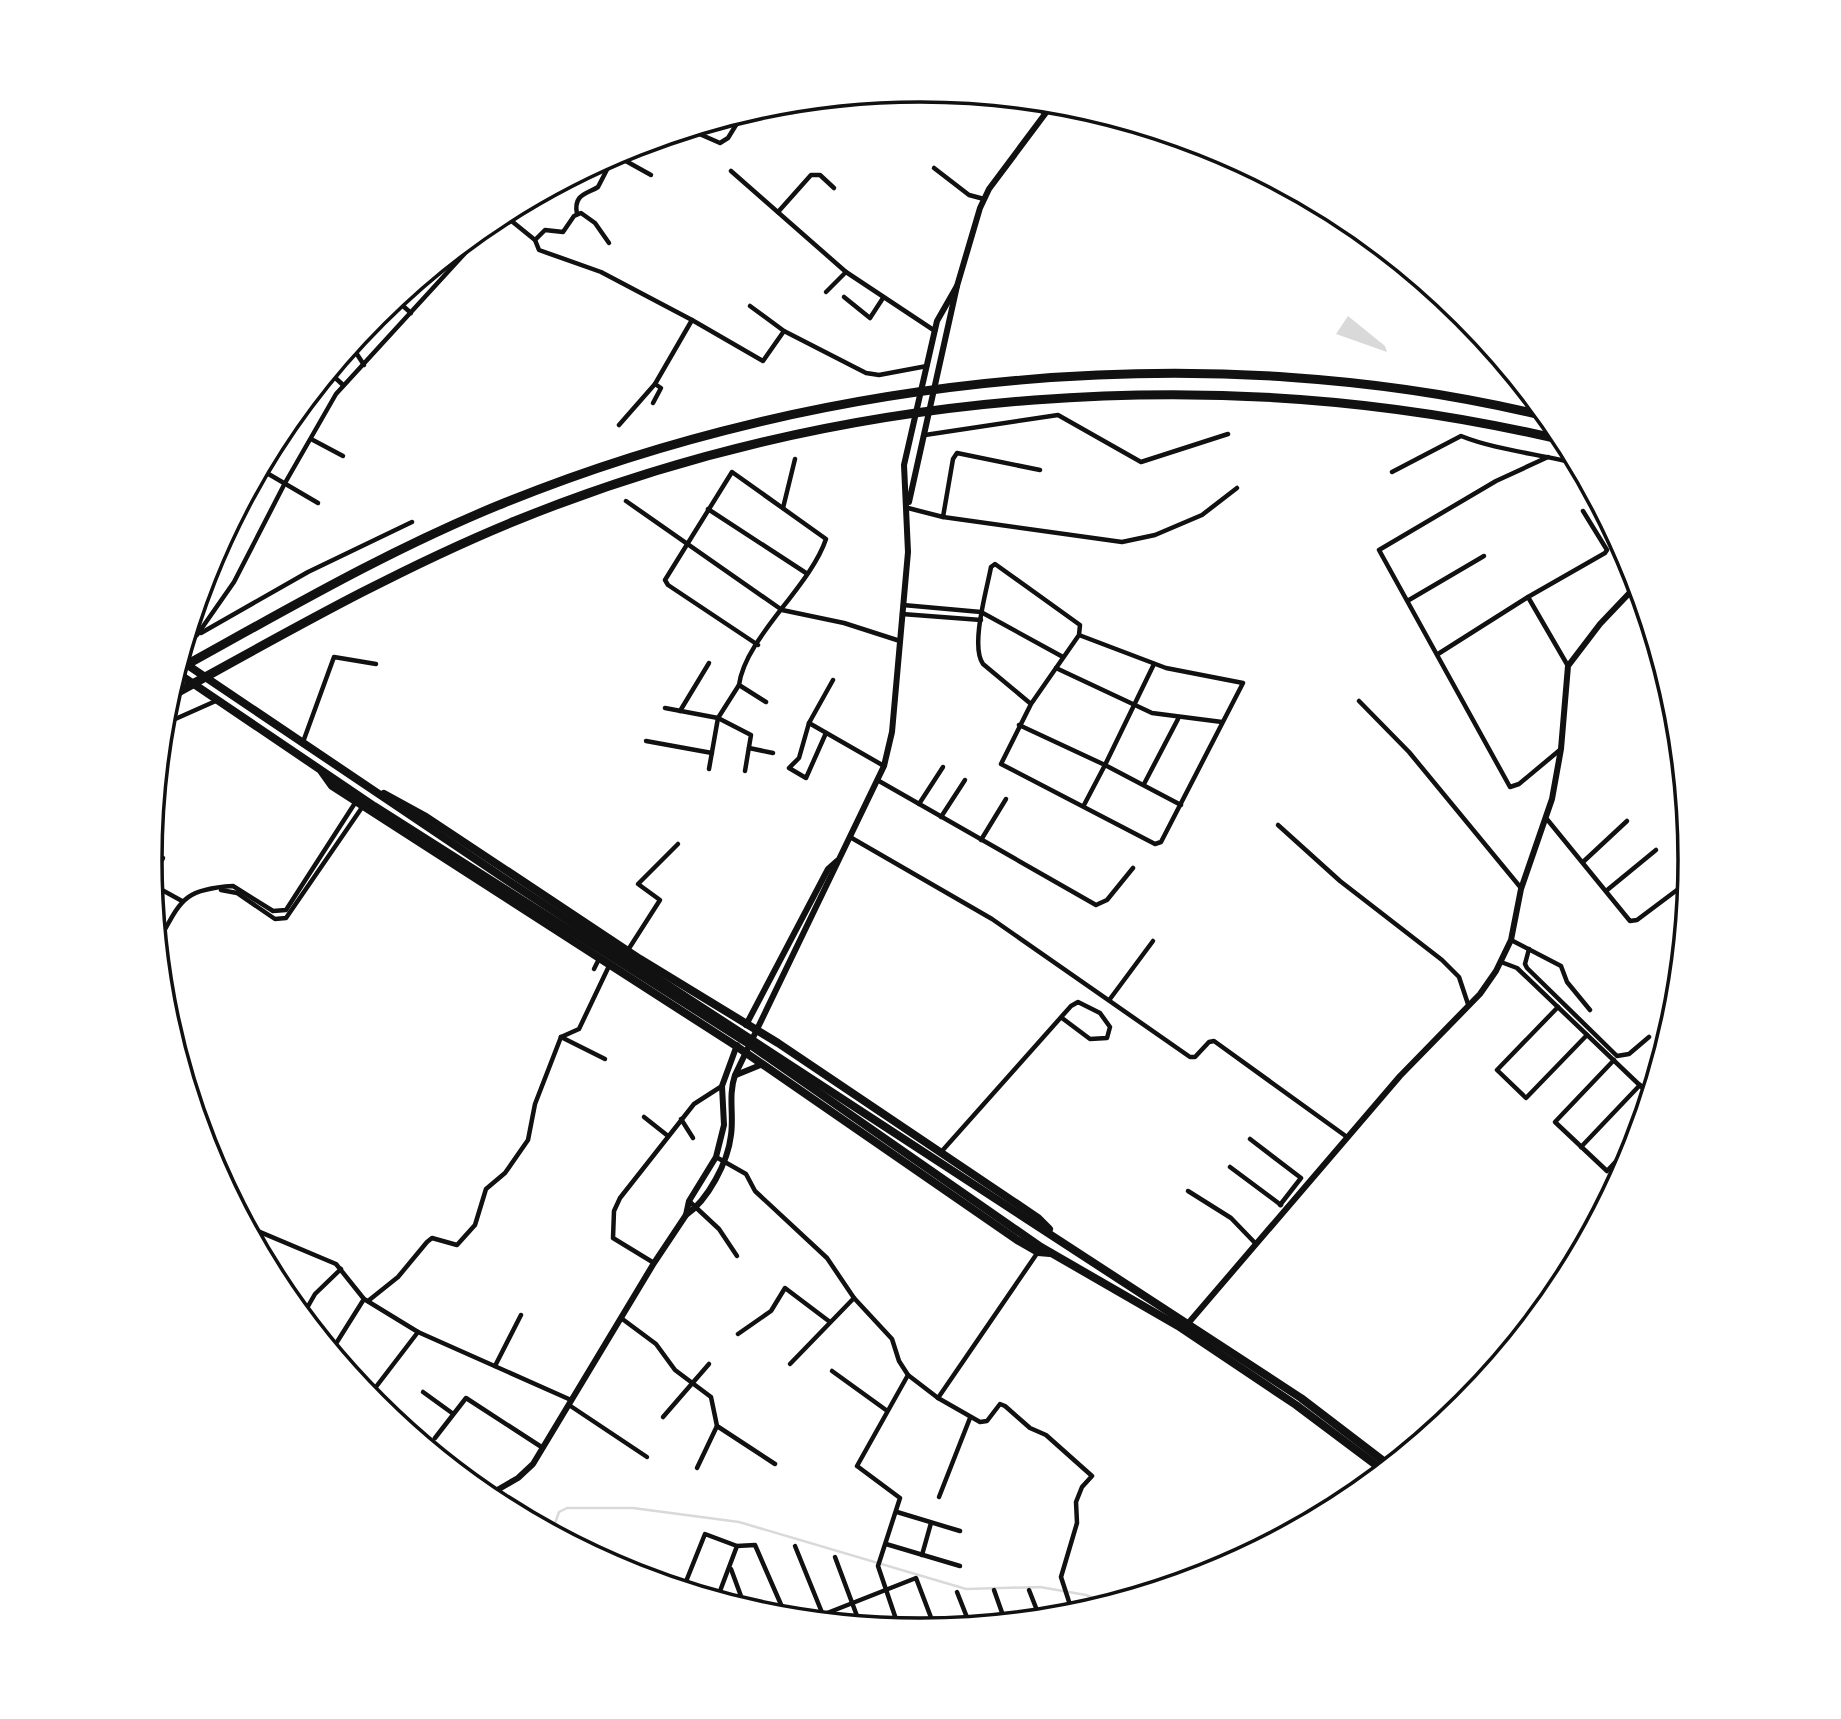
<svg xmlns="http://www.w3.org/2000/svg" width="1841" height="1719" font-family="Poppins,sans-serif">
  <rect width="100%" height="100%" fill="#fff"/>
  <path fill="#d9d9d9" d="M1348 316 1385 346 1387 352 1336 334Z"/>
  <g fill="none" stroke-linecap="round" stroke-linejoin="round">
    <path stroke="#d9d9d9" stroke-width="2.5" d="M552 1532 559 1512 567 1508H633L739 1522 966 1589 1040 1587 1086 1595 1107 1604"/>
    <g stroke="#111" stroke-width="4.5">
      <path d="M853 96 856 97"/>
      <path d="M1029 100 1045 114"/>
      <path d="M778 103 792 112"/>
      <path d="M688 129 720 143 728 138 744 112"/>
      <path d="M615 155 651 175"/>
      <path d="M934 168 969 195 984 199"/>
      <path d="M731 171 846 272 935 331"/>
      <path d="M778 212 811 175H820L834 188"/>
      <path d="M503 214 535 240 539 250 601 272 692 320"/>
      <path d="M577 214C573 194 587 194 598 187L615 154"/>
      <path d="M535 240 545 230 563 232 574 216 581 213 595 223 609 243"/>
      <path d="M447 256 455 263"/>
      <path d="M826 292 846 272"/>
      <path d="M844 297 870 318 883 298"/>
      <path d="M395 299 411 313"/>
      <path d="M750 306 784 331 866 373 879 375 927 366"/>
      <path d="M351 345 364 365"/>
      <path d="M329 372 343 385"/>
      <path d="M653 403 661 388 655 384"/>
      <path d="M619 425 655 384 692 320 763 361 784 331"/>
      <path d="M925 435 1058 415 1141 462 1228 434"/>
      <path d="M311 439 343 456"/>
      <path d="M1548 457 1496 481 1379 550 1510 787 1519 784 1561 749"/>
      <path d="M260 469 318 503"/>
      <path d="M1392 472 1461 436C1496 450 1540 454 1578 464"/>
      <path d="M626 501 782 610 844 623 900 641"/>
      <path d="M783 508 795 459"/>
      <path d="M908 508 943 517 1122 542 1155 535 1202 515 1237 488"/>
      <path d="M708 509 806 573"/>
      <path d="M943 517 953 459 957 453 1040 470"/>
      <path d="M1528 597 1568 666"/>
      <path d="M1409 600 1484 556"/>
      <path d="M903 605 981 612 1063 657"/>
      <path d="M902 614 981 620"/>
      <path d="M201 633 308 572 412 522"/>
      <path d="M185 642 197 635 234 582 285 483 336 394 499 216"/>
      <path d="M758 645 668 585 665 580 732 472 826 539C810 587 745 638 739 685L766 702"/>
      <path d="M1438 654 1528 597 1605 553 1607 550 1583 511"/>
      <path d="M1154 664 1105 765 1181 805"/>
      <path d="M1056 668 1152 713 1222 722"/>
      <path d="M1359 701 1409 752 1521 888"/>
      <path d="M1031 704 983 664C970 646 987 589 991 567L995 564 1080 625 1079 635 1031 704 1001 764 1155 844 1161 842 1243 683 1166 668 1079 635"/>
      <path d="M665 708 718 718 751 735 745 771"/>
      <path d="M680 711 709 663"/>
      <path d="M809 723 884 766"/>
      <path d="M164 724 218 700"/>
      <path d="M1019 725 1105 765 1084 805"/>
      <path d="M826 733 806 778 789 768 799 758 809 723 833 680"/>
      <path d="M646 741 712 753"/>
      <path d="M303 742 334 657 376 664"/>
      <path d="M749 748 773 753"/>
      <path d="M709 769 718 718 739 685"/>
      <path d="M879 781 1096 905 1107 900 1133 868"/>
      <path d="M1144 784 1178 719"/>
      <path d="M919 804 943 767"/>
      <path d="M941 817 965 780"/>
      <path d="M1546 818 1630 921 1637 920 1681 887"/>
      <path d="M1278 825 1340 881 1442 960 1459 977 1468 1004"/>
      <path d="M850 837 992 919 1190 1057H1195L1209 1042 1214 1041 1347 1137"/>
      <path d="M981 840 1006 799"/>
      <path d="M1583 862 1627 821"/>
      <path d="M152 877 163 858"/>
      <path d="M153 885 182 901"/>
      <path d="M221 890 237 893 275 919 286 918 363 806"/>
      <path d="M1606 891 1656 850"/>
      <path d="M1511 940 1561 966 1567 982 1590 1010"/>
      <path d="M158 942C181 901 182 889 233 886L273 911 286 910 355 803"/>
      <path d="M1529 949 1525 964 1527 968 1617 1056 1629 1054 1649 1037"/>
      <path d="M628 950 660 900 638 884 678 844"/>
      <path d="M1501 962 1517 968 1650 1095"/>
      <path d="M594 969 599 959"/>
      <path d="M1110 999 1153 941"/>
      <path d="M1558 1007 1497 1070 1526 1098 1587 1035"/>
      <path d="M561 1037 579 1029 609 966"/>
      <path d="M561 1037 605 1059"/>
      <path d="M1614 1060 1555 1122 1607 1171 1636 1140"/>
      <path d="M644 1117 668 1136"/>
      <path d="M681 1119 693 1138"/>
      <path d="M1250 1139 1301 1178 1280 1205"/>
      <path d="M1581 1147 1640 1085"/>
      <path d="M942 1151 1071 1006 1078 1002 1100 1013 1110 1027 1107 1038 1090 1039 1062 1018"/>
      <path d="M716 1157 746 1174 755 1191 827 1258 854 1298 892 1339 899 1361 908 1375 938 1398 980 1422 987 1421 1000 1404 1005 1406 1030 1428 1046 1435 1092 1476 1082 1487 1076 1502 1077 1523 1061 1577 1073 1614"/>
      <path d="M1230 1167 1281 1205"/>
      <path d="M1188 1191 1231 1218 1256 1244"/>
      <path d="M689 1201 719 1229 737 1256"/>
      <path d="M248 1227 336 1264 364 1299 418 1332 571 1400"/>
      <path d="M654 1263 613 1238 614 1211 620 1198 694 1104 722 1086"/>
      <path d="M368 1301 398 1277 427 1242 432 1238 457 1245 475 1225 486 1189 505 1173 528 1140 535 1104 561 1037"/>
      <path d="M303 1315 315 1294 341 1269"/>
      <path d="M621 1318 656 1344 675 1370 711 1397 717 1426 775 1464"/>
      <path d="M738 1334 771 1311 785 1288 830 1322"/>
      <path d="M337 1342 364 1299"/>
      <path d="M790 1364 854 1298"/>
      <path d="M495 1366 521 1315"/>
      <path d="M832 1371 886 1410"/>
      <path d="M423 1392 452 1413"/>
      <path d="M369 1396 418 1332"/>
      <path d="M938 1398 1038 1252"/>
      <path d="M569 1405 647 1457"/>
      <path d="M663 1417 709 1364"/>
      <path d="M435 1438 466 1398 543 1448"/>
      <path d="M443 1459 493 1493"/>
      <path d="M697 1468 717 1426"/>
      <path d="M939 1497 970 1418"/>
      <path d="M897 1512 960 1531"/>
      <path d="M886 1544 960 1566"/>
      <path d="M795 1546 825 1620"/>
      <path d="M922 1555 931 1523"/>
      <path d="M835 1557 860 1624"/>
      <path d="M731 1569 745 1607"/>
      <path d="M683 1589 705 1534 737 1546 755 1545 786 1616"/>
      <path d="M994 1590 1005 1621"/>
      <path d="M1029 1590 1040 1618"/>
      <path d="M957 1592 970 1625"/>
      <path d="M717 1599 737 1546"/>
      <path d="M812 1619 916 1578 935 1628"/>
      <path d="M899 1628 878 1566 900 1498 857 1466 908 1375"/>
    </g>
    <path stroke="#111" stroke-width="6" d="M1185 1327 1400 1076 1480 994 1496 971 1511 940 1521 889 1552 799 1561 749 1568 666 1600 624 1638 584"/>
    <g stroke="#111" stroke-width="6">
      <path d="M909 502 957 286 980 208 989 189 1054 102"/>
      <path d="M746 1025 828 869 837 861"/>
      <path d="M736 1075 763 1064"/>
      <path d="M686 1215C708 1200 728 1162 731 1135 734 1114 728 1096 735 1075L884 766 892 732 908 552 904 465 937 321 957 286"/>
      <path d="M487 1496 518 1478 533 1464 654 1263 686 1215 689 1201 716 1157 724 1125 722 1086 737 1045"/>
    </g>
    <g stroke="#111" stroke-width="8">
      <path d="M180 660 502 877 1301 1398 1390 1466"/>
      <path d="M176 672 374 806 746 1042 1041 1247 1178 1326 1296 1405 1384 1471"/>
      <path d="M322 772 332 786 736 1046 1017 1240 1038 1252 1050 1253"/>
      <path d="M384 794 426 817 640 959 778 1043 1038 1218 1049 1229"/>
    </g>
    <g stroke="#111" stroke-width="9">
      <path d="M177 670C284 611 390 549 504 503 824 373 1212 334 1549 417"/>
      <path d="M169 697C282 635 395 570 515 521 843 388 1222 358 1566 441"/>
    </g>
  </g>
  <path d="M0 0H1841V1719H0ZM162 860a758 758 0 1 1 1516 0a758 758 0 1 1-1516 0Z" fill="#fff" fill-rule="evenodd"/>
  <path fill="none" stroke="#111" stroke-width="3.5" d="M162 860a758 758 0 1 1 1516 0a758 758 0 1 1-1516 0Z"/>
</svg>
